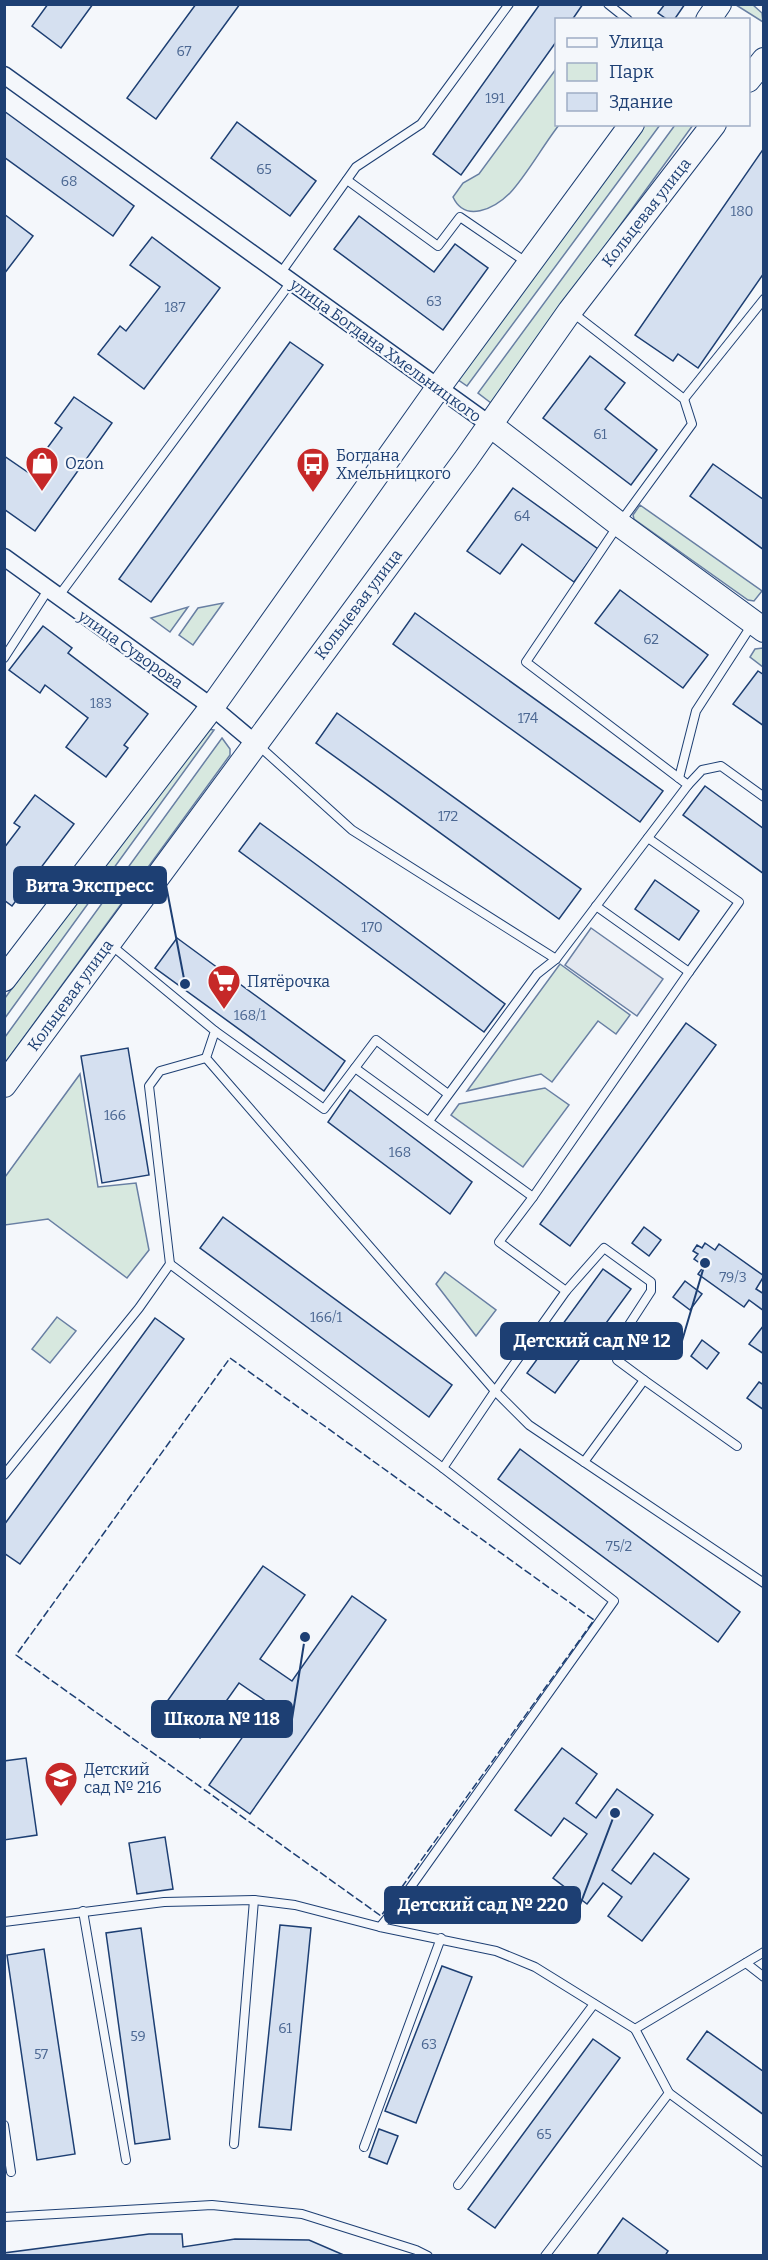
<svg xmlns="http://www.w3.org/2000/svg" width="768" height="2260" font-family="Bitter,serif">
  <rect width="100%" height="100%" fill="#f4f7fb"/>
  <g fill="#d7e8df" stroke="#687fa3" stroke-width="1.5">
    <path d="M736 5H753L762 13 763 22Z"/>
    <path d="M556 69V124L559 125C544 144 526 176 510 193 494 209 465 223 453 197L463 183 479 174Z"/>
    <path d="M642 125H660L467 386 457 379Z"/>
    <path d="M675 125H693L491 403 478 393Z"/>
    <path d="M640 505 762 591 754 601 748 600 634 519 633 515Z"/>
    <path d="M223 603 193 645 179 635 198 608Z"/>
    <path d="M188 607 170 632 151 618Z"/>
    <path d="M763 648 764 649 763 667 750 657 755 649Z"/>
    <path d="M208 729 214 730 5 1018V998L197 734Z"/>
    <path d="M222 738 230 749V755L5 1063V1037Z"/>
    <path d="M560 964 630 1015 616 1034 598 1021 552 1082 541 1074 467 1091Z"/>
    <path d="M80 1074 98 1187 136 1183 149 1250 127 1278 48 1219 5 1225V1177Z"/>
    <path d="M545 1088 569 1105 523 1167 451 1115 459 1104Z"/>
    <path d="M445 1272 496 1310 476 1336 436 1284Z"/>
    <path d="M57 1317 76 1331 50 1363 32 1349Z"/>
  </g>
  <path fill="#e3e8f0" stroke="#687fa3" stroke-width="1.5" d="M591 928 663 979 637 1016 565 965Z"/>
  <g fill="#d5e0f0" stroke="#1d3f73" stroke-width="1.5">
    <path d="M48 4H93L61 48 32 26Z"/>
    <path d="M196 4H240L156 119 127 98Z"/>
    <path d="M540 4H583L572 20H556V42L461 175 433 154Z"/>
    <path d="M665 4H685L674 20H668L658 13Z"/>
    <path d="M4 111 134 206 113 236 4 157Z"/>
    <path d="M237 122 316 181 290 216 211 158Z"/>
    <path d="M764 148V273L698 368 678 354 673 361 635 335Z"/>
    <path d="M4 214 33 236 4 274Z"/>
    <path d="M359 216 434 272 455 244 488 268 443 330 334 249Z"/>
    <path d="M152 237 220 288 144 389 98 354 120 326 126 331 160 287 130 265Z"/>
    <path d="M290 342 323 365 151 602 119 579Z"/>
    <path d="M590 356 625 383 605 409 657 450 631 485 543 418Z"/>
    <path d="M74 397 112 423 35 531 4 509V456L29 473 62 428 55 423Z"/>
    <path d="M713 464 764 500V550L690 496Z"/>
    <path d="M513 488 598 549 574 582 522 544 500 574 467 551Z"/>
    <path d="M620 590 708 655 683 688 595 623Z"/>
    <path d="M415 613 663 791 640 822 393 644Z"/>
    <path d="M43 626 72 648 68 653 148 714 124 745 128 748 106 777 66 747 88 718 45 685 40 693 9 670Z"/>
    <path d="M758 671 764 675V726L733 704Z"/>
    <path d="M337 713 581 889 559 919 316 743Z"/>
    <path d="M705 786 764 829V874L683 815Z"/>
    <path d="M35 795 74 824 12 906 4 900V848L20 827 14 823Z"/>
    <path d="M260 823 505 1004 484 1032 239 851Z"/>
    <path d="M655 880 699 911 679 940 635 909Z"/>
    <path d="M177 938 345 1061 324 1091 155 968Z"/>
    <path d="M686 1023 716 1045 570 1246 540 1224Z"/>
    <path d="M128 1048 149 1175 102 1183 81 1056Z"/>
    <path d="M350 1090 472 1182 450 1214 328 1122Z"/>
    <path d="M223 1217 452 1385 429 1417 200 1248Z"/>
    <path d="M644 1227 661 1240 649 1256 632 1243Z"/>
    <path d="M705 1243 715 1250 719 1244 764 1276 756 1289 764 1294V1311L749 1300 744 1307 698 1274 704 1266 694 1259 698 1254 693 1251 697 1245 702 1248Z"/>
    <path d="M603 1269 631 1289 555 1393 527 1373Z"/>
    <path d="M685 1281 702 1294 690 1310 673 1297Z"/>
    <path d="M155 1318 184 1339 20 1564 4 1553V1525Z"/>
    <path d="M764 1325V1354L749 1344Z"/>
    <path d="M702 1340 719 1353 707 1369 691 1356Z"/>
    <path d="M759 1382 764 1385V1410L747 1398Z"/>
    <path d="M520 1449 740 1612 718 1642 498 1479Z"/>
    <path d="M263 1566 305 1595 260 1659 292 1681 352 1596 386 1620 250 1814 209 1785 267 1702 239 1683 200 1738 161 1710Z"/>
    <path d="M562 1748 597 1774 576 1803 596 1818 617 1789 653 1815 612 1870 631 1884 654 1853 689 1879 642 1941 608 1916 622 1897 603 1883 587 1904 553 1878 587 1834 564 1818 551 1836 515 1810Z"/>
    <path d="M26 1758 37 1835 4 1840V1761Z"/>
    <path d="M165 1837 173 1889 137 1894 129 1843Z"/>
    <path d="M280 1925 311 1928 291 2130 259 2127Z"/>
    <path d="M141 1928 170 2139 135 2144 106 1933Z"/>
    <path d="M44 1949 75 2154 37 2160 7 1955Z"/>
    <path d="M442 1966 472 1977 416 2123 385 2111Z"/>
    <path d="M707 2031 764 2072V2115L687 2059Z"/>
    <path d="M593 2039 620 2058 495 2228 468 2209Z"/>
    <path d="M379 2129 398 2136 387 2164 369 2157Z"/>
    <path d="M623 2218 668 2251 665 2256H596Z"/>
    <path d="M149 2234H182L183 2247 235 2239 309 2240 346 2256H4V2253Z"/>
  </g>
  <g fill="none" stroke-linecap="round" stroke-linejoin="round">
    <defs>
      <g id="service">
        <path d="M608 4 628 20"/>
        <path d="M347 180 438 246 460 217 526 262"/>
        <path d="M280 274 356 167 421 124 509 4"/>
        <path d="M684 399 764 299"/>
        <path d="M58 597 291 282"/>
        <path d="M4 658 48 590"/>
        <path d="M258 745 352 830 556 959"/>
        <path d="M679 778 696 711 753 623"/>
        <path d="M688 785 702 770 721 766 764 797"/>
        <path d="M596 906 689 972 739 902 648 838"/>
        <path d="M111 945 215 1031 206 1058 495 1391 529 1425 764 1583"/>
        <path d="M215 1031 324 1109 376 1040 448 1094"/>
        <path d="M355 1068 533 1197 689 972"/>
        <path d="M429 1121 537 974 556 959 688 785 526 662 619 524 692 424 684 399 573 313"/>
        <path d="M170 1264 443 1468"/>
        <path d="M566 1291 604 1248 651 1282V1291L627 1328 618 1347 617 1360 644 1380 584 1462"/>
        <path d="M644 1380 737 1446"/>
        <path d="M4 1475 139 1308 170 1264 149 1086 160 1071 206 1058"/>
        <path d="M83 1911 126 2160"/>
        <path d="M4 1922 164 1902 254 1900 295 1905 380 1927 496 1951 535 1967 635 2029 764 1952"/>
        <path d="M380 1927 398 1905 614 1601 443 1468 495 1391 566 1291 499 1242 533 1197"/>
        <path d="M746 1963 764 1977"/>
        <path d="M669 2093 764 2163"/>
        <path d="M4 2125 11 2172"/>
        <path d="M234 2144 254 1900"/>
        <path d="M364 2147 441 1938"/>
        <path d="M458 2185 594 2004"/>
        <path d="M4 2217 212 2205 302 2214 416 2250 428 2256"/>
        <path d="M545 2256 669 2093 635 2029"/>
      </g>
      <g id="minor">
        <path d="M4 75 489 424"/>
        <path d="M4 557 212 707 255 743"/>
      </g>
      <g id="secondary">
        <path d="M708 20 719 4"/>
        <path d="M748 80 764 60"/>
        <path d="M489 424 619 524 764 630"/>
        <path d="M4 979 212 707 438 388 632 124"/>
        <path d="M4 1085 466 459 570 311 714 124"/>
      </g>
    </defs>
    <use href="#service" stroke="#1d3f73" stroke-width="10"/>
    <use href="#minor" stroke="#1d3f73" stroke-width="19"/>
    <use href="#secondary" stroke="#1d3f73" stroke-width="26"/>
    <use href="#service" stroke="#f4f7fb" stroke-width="8"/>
    <use href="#minor" stroke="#f4f7fb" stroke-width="16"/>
    <use href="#secondary" stroke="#f4f7fb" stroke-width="24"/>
    <path stroke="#1d3f73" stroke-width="1.5" stroke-dasharray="8 3" stroke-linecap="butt" d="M230 1358 594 1620 381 1916 16 1655Z"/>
  </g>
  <defs>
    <symbol id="shop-pin" viewBox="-11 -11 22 30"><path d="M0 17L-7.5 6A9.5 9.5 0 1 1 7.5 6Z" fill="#c62828" stroke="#f4f7fb"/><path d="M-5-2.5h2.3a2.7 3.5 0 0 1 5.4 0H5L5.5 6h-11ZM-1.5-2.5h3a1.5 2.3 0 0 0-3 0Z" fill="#fff"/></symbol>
    <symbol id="bus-pin" viewBox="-11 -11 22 30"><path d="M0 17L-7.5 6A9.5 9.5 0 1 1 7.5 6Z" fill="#c62828" stroke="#f4f7fb"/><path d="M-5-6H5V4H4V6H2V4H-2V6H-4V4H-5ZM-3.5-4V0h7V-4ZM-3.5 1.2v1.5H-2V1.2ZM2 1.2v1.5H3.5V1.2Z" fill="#fff"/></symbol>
    <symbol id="supermarket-pin" viewBox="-11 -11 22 30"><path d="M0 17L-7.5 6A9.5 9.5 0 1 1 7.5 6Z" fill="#c62828" stroke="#f4f7fb"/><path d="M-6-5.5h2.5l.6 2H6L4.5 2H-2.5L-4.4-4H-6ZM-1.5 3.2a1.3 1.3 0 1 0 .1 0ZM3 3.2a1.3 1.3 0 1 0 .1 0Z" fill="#fff"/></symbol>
    <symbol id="school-pin" viewBox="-11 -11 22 30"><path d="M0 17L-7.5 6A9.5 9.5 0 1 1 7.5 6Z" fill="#c62828" stroke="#f4f7fb"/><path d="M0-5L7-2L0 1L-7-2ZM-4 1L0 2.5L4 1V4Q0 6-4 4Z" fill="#fff"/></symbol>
  </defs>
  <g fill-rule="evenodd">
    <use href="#shop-pin" x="23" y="444" width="38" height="52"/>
    <use href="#bus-pin" x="294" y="445" width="38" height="52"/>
    <use href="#supermarket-pin" x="205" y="962" width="38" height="52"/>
    <use href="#school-pin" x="42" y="1759" width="38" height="52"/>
  </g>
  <g text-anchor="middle" stroke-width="4.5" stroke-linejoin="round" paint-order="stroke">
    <g font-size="14" fill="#4b6792">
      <text x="184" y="56">67</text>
      <text x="495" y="103">191</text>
      <text x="264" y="174">65</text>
      <text x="69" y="186">68</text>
      <text x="742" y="216">180</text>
      <text x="434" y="306">63</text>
      <text x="175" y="312">187</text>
      <text x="600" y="439">61</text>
      <text x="522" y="521">64</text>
      <text x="651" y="644">62</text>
      <text x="101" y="708">183</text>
      <text x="528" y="723">174</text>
      <text x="448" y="821">172</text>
      <text x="372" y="932">170</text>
      <text x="250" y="1020">168/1</text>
      <text x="115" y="1120">166</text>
      <text x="400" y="1157">168</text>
      <text x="733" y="1282">79/3</text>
      <text x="326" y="1322">166/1</text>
      <text x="619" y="1551">75/2</text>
      <text x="285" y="2033">61</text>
      <text x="138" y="2041">59</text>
      <text x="429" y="2049">63</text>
      <text x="41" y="2059">57</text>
      <text x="544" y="2139">65</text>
    </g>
    <g font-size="16" fill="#1d3f73" stroke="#f4f7fb">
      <text transform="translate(646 212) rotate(-52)" y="6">Кольцевая улица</text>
      <text transform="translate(386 350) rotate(36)" y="6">улица Богдана Хмельницкого</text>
      <text transform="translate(358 604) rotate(-53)" y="6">Кольцевая улица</text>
      <text transform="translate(131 649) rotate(35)" y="6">улица Суворова</text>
      <text transform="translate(70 995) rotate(-54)" y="6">Кольцевая улица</text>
    </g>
    <g font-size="16" fill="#1d3f73" stroke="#f4f7fb" text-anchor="start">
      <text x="336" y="461">Богдана<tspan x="336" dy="18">Хмельницкого</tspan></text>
      <text x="65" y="469">Ozon</text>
      <text x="247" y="987">Пятёрочка</text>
      <text x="84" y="1775">Детский<tspan x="84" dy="18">сад № 216</tspan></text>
    </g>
  </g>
  <path fill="none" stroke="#1d3f73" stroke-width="2" d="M185 984L166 885M705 1263L682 1341M305 1637L292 1719M615 1813L580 1905"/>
  <g fill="#1d3f73" stroke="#f4f7fb" stroke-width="2">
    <circle cx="185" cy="984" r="6"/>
    <circle cx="705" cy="1263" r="6"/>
    <circle cx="305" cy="1637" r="6"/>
    <circle cx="615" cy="1813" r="6"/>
  </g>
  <g fill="#1d3f73" stroke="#1d3f73" stroke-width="2">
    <rect x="14" y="867" width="152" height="36" rx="6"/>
    <rect x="501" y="1323" width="181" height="36" rx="6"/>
    <rect x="152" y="1701" width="140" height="36" rx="6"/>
    <rect x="385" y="1887" width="195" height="36" rx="6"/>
  </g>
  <g font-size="18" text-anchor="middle" font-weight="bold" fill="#fff">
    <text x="90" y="892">Вита Экспресс</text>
    <text x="592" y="1347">Детский сад № 12</text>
    <text x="222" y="1725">Школа № 118</text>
    <text x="483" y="1911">Детский сад № 220</text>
  </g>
  <rect width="768" height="2260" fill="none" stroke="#1d3f73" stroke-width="12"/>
  <rect x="555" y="18" width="195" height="108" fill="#f4f7fb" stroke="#9eadc5" stroke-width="1.5"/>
  <rect x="567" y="38" width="30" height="9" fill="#f4f7fb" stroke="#9eadc5" stroke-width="1.5"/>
  <text x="609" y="48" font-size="18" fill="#1d3f73">Улица</text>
  <rect x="567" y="63" width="30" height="18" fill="#d7e8df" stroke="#9eadc5" stroke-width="1.5"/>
  <text x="609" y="78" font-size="18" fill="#1d3f73">Парк</text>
  <rect x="567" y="93" width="30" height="18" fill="#d5e0f0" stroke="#9eadc5" stroke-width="1.5"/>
  <text x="609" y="108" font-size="18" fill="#1d3f73">Здание</text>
</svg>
